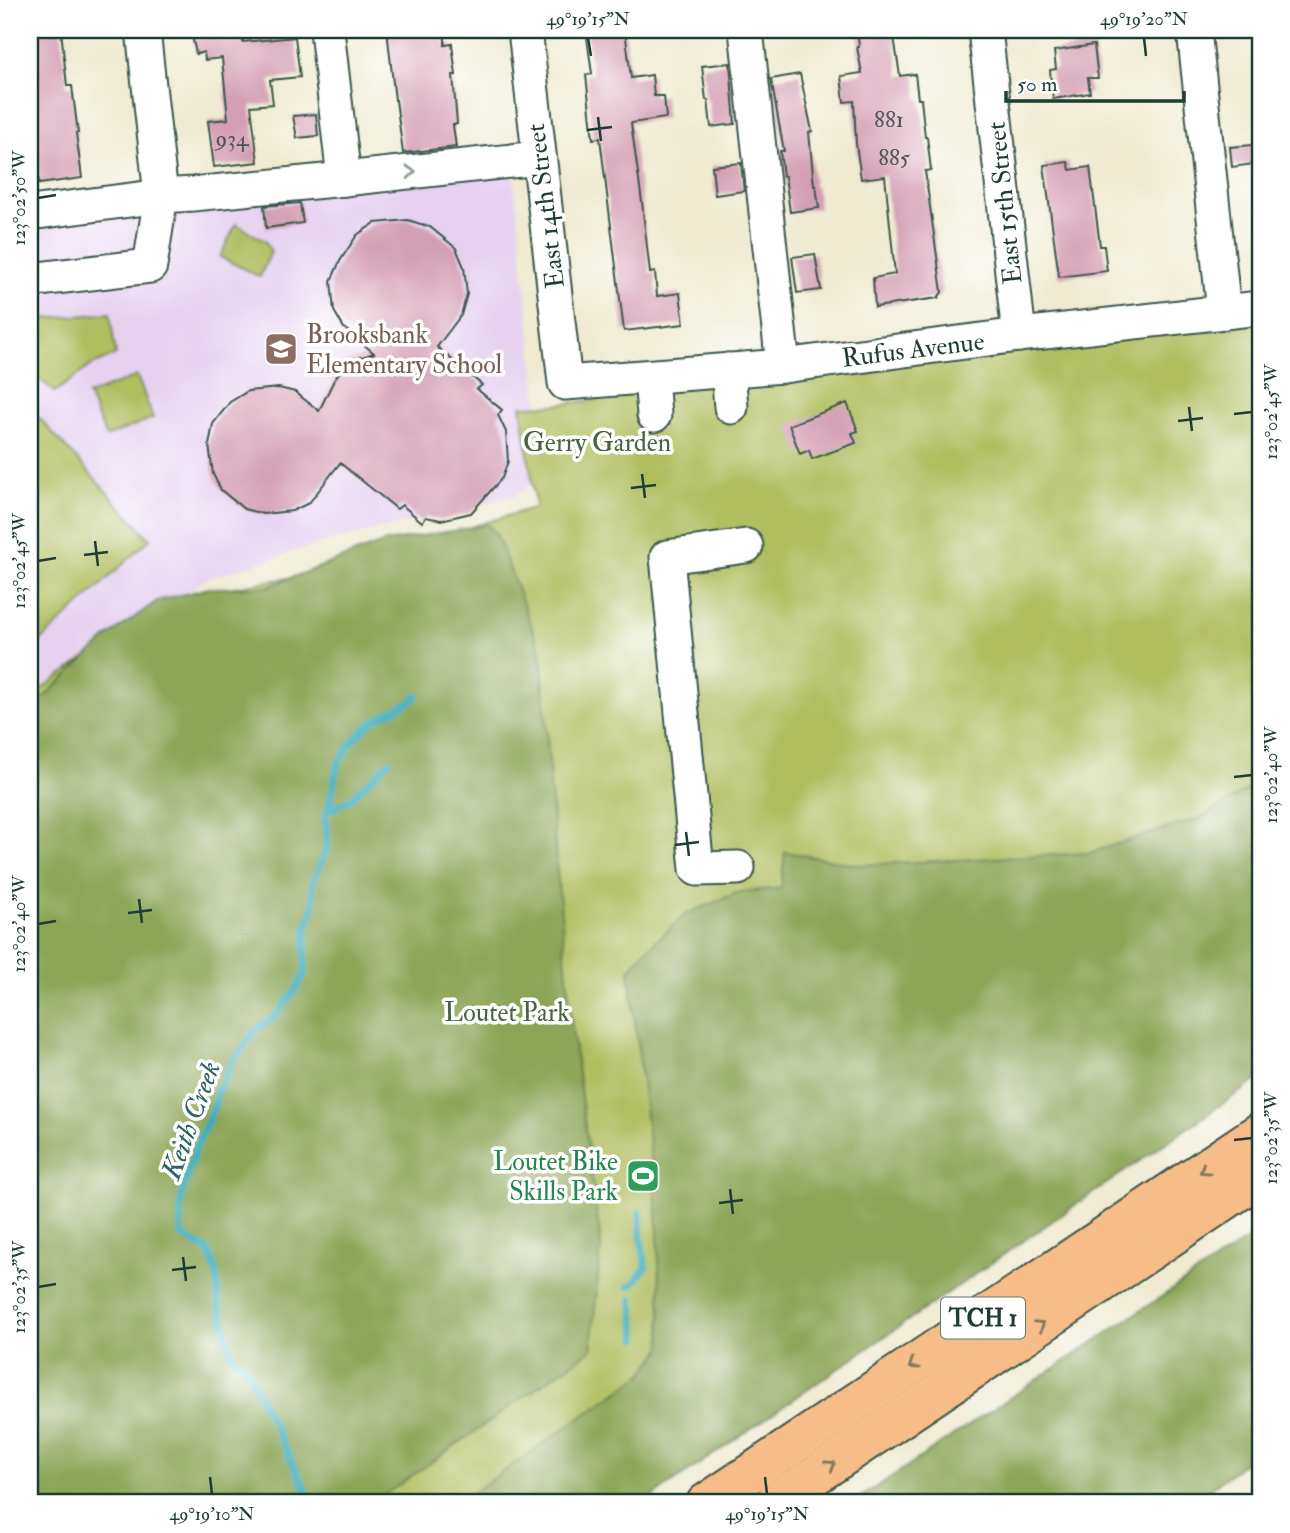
<svg xmlns="http://www.w3.org/2000/svg" width="1290" height="1533" font-family="'IM FELL Double Pica',serif">
  <rect width="100%" height="100%" fill="#fff"/>
  <filter id="ink" filterUnits="userSpaceOnUse"><feTurbulence type="fractalNoise" baseFrequency=".0143" numOctaves="2"/><feDisplacementMap in="SourceGraphic" scale="14" xChannelSelector="R" yChannelSelector="G"/><feConvolveMatrix kernelMatrix="1 2 1 2 8 2 1 2 1" color-interpolation-filters="sRGB"/></filter>
  <filter id="wash" filterUnits="userSpaceOnUse"><feTurbulence type="fractalNoise" baseFrequency=".00686" numOctaves="4" result="noise"/><feDisplacementMap in="SourceGraphic" scale="28" xChannelSelector="R" yChannelSelector="G"/><feGaussianBlur stdDeviation="1.57" result="paint"/><feColorMatrix in="noise" values="0 0 0 0 0 0 0 0 0 0 0 0 0 0 0 0 0 1.4 0 .05"/><feComposite in="paint" operator="in"/></filter>
  <g filter="url(#wash)">
    <rect width="100%" height="100%" fill="#efead1"/>
    <path fill="#e6d2f0" d="M513 171 546 476 511 497 320 544 206 579 30 694V222Z"/>
    <g fill="#b0be61" stroke="#687e4a" stroke-width="2">
      <path d="M236 224 265 241 271 252 260 277 220 257Z"/>
      <path d="M1260 311V1075L625 1503H30V697L170 598 328 571 536 507 521 406 554 405Z"/>
      <path d="M110 313 116 355 90 366 55 392 30 371V320Z"/>
      <path d="M137 376 153 418 106 437 88 395Z"/>
      <path d="M30 408 150 539 30 651Z"/>
    </g>
    <g fill="#8ca557" stroke="#567146" stroke-width="2">
      <path d="M487 525 496 533 541 651 556 861 572 1028 601 1246 591 1350 373 1503H30V710L109 636 157 601 209 588 267 587 385 542Z"/>
      <path d="M1260 782V1078L643 1503H458L643 1374 662 1347 657 1211 629 970 647 949 686 914 739 892 781 888 785 852 858 865 1089 853 1200 818Z"/>
      <path d="M1260 1231V1451L1192 1503H852Z"/>
    </g>
    <g fill="none" stroke-linecap="round" stroke-linejoin="round">
      <g stroke="#3eadbb" stroke-width="7">
        <path d="M328 811 348 801 389 762"/>
        <path d="M629 1286 634 1283 646 1267 641 1239 640 1212"/>
        <path d="M632 1299 637 1338"/>
        <path d="M313 1503 262 1402 248 1371 232 1356 218 1301 217 1275 208 1250 182 1236 180 1213 182 1194 195 1150 215 1104 217 1089 220 1088 231 1063 256 1030 273 1018 293 994 305 974 306 931 314 903 312 885 326 850 327 834 325 815 328 811 338 763 352 742 373 721 412 701 417 696"/>
      </g>
    </g>
    <g id="blocks">
      <g fill="#d49fb4">
        <path d="M30 30H61L67 86H72L78 133H76L82 178 39 184 30 119Z"/>
        <path d="M205 30H241L243 42 295 37 300 77 270 80 273 104 251 106 258 162 214 167 208 121 228 119 222 58 205 60 204 52 196 54 192 35 205 33Z"/>
        <path d="M387 30H445V45L452 44 456 75H453L457 124 453 125 456 147 403 153 396 100H395Z"/>
        <path d="M586 30H625L631 78 652 75 654 96H664L666 118 631 123 642 202 650 273 655 272 657 296 680 293 684 324 624 331 600 138 593 139 586 75 592 74Z"/>
        <path d="M857 30H893L900 76 915 74 918 99H921L925 137H927L931 170 925 171 942 292 938 298 875 307 873 278 895 274 885 176 861 179 856 144 854 101 844 102 841 76 862 73 857 47H859Z"/>
        <path d="M1094 45 1098 78H1088L1090 93 1053 99 1050 70 1056 69 1054 51Z"/>
        <path d="M730 63 735 124 711 127 708 100H706L702 66Z"/>
        <path d="M800 74 812 131 809 132 814 186H816L819 208 790 212 785 176H783L780 151H784L771 79Z"/>
        <path d="M316 114 318 136 297 138 293 116Z"/>
        <path d="M1253 145 1255 164 1232 167 1230 147Z"/>
        <path d="M1068 162 1070 170 1090 167 1100 246H1104L1107 271 1059 277 1044 165Z"/>
        <path d="M741 163 744 191 715 195 712 166Z"/>
        <path d="M300 203 303 223 266 228 264 206Z"/>
        <path d="M408 220 430 227 456 248 464 267 467 294 461 315 437 347 482 385 477 389 502 410 498 415 506 432 508 461 502 478 471 513 441 520 426 517 422 522 402 505 397 509 340 463 309 503 292 511 263 514 244 509 221 490 213 474 209 445 213 424 230 402 248 391 279 388 295 392 319 411 333 382 346 362 374 353 344 328 334 311 331 281 340 261 357 235 375 223Z"/>
        <path d="M815 254 821 290 797 293 792 257Z"/>
        <path d="M847 403 858 431 852 433 856 443 812 459 809 450 800 454 789 425Z"/>
      </g>
    </g>
  </g>
  <g filter="url(#ink)">
    <use href="#blocks" fill-opacity="0" stroke="#3e574c" stroke-width="2"/>
    <g fill="none" stroke-linecap="round" stroke-linejoin="round">
      <defs>
        <g id="minor">
          <path d="M327 30 344 179"/>
          <path d="M525 30 565 383 783 366 1019 335 1260 308"/>
          <path d="M746 30 783 366"/>
          <path d="M985 30 1019 335"/>
          <path d="M1194 30 1224 312"/>
          <path d="M30 213 161 196 193 194 344 179 539 158"/>
          <path d="M30 280 150 266 161 196 143 30"/>
          <path d="M728 370 731 407"/>
          <path d="M651 377 654 415"/>
          <path d="M738 868 697 869 667 557 746 546"/>
        </g>
        <g id="highway">
          <path d="M706 1503 1260 1132"/>
          <path d="M774 1503 1260 1177"/>
        </g>
      </defs>
      <use href="#minor" stroke="#3e574c" stroke-width="37"/>
      <use href="#highway" stroke="#3e574c" stroke-width="42"/>
      <use href="#minor" stroke="#fff" stroke-width="33"/>
      <use href="#highway" stroke="#f7bd88" stroke-width="38"/>
    </g>
    <defs><path id="oneway-chevron" d="M-2-3.5L2.5 0L-2 3.5" fill="none" stroke-width="1.6" stroke-linecap="round" stroke-linejoin="round" transform="scale(1.75)"/></defs>
    <use stroke="#8f9e9a" href="#oneway-chevron" transform="translate(411 172) rotate(-6)"/>
    <g stroke="#80775a">
      <use href="#oneway-chevron" transform="translate(1204 1170) rotate(146)"/>
      <use href="#oneway-chevron" transform="translate(1040 1325) rotate(-34)"/>
      <use href="#oneway-chevron" transform="translate(913 1365) rotate(146)"/>
      <use href="#oneway-chevron" transform="translate(831 1465) rotate(-34)"/>
    </g>
  </g>
  <path fill="none" stroke="#1f3d34" stroke-width="2.5" d="M588 38 591 56M1144 38 1146 56M598 117 601 141M587 130 612 127M38 198 56 195M1189 407 1192 431M1234 414 1252 412M1178 421 1203 418M642 474 645 498M631 488 656 485M95 541 98 566M84 555 108 552M38 561 56 558M1234 777 1252 775M686 832 689 856M675 845 699 842M139 899 142 923M128 913 152 910M38 924 56 921M1234 1140 1252 1138M730 1189 733 1214M719 1203 743 1200M183 1257 186 1281M172 1270 196 1267M38 1287 56 1284M210 1477 212 1494M765 1477 767 1494"/>
  <defs>
    <symbol id="school-square" viewBox="-11 -11 22 22"><rect x="-9" y="-9" width="18" height="18" rx="4" fill="#8d6e63" stroke="#fff"/><path d="M0-5L7-2L0 1L-7-2ZM-4 1L0 2.5L4 1V4Q0 6-4 4Z" fill="#fff"/></symbol>
    <symbol id="stadium-square" viewBox="-11 -11 22 22"><rect x="-9" y="-9" width="18" height="18" rx="4" fill="#2e9e5b" stroke="#fff"/><path d="M0-5a6.5 5 0 1 0 0 10a6.5 5 0 1 0 0-10ZM-3.5-1.8h7v3.6h-7Z" fill="#fff"/></symbol>
  </defs>
  <g fill-rule="evenodd">
    <use href="#school-square" x="262" y="330" width="38" height="38"/>
    <use href="#stadium-square" x="624" y="1157" width="38" height="38"/>
  </g>
  <g text-anchor="middle" stroke-width="7" stroke-linejoin="round" paint-order="stroke">
    <g font-size="23" fill="#4c5654">
      <text x="889" y="127">881</text>
      <text x="232" y="146">934</text>
      <text x="894" y="165">885</text>
    </g>
    <rect fill="#fff" stroke="#627771" stroke-width="2" x="941" y="1297.5" width="84" height="41" rx="5"/>
    <g font-size="24" font-weight="bold" fill="#1f3d34">
      <text x="983" y="1326">TCH 1</text>
    </g>
    <g font-size="26" fill="#1f3d34" stroke="#fff">
      <text transform="translate(1004 203) rotate(-96)" y="9">East 15th Street</text>
      <text transform="translate(545 206) rotate(-97)" y="9">East 14th Street</text>
      <text transform="translate(913 349) rotate(-7)" y="9">Rufus Avenue</text>
    </g>
    <g font-size="26" fill="#785e54" stroke="#fff" text-anchor="start">
      <text x="306" y="343">Brooksbank<tspan x="306" dy="30">Elementary School</tspan></text>
    </g>
    <g font-size="26" fill="#4a6442" stroke="#fff">
      <text x="597" y="451">Gerry Garden</text>
      <text x="507" y="1021">Loutet Park</text>
    </g>
    <g font-size="26" fill="#27864d" stroke="#fff" text-anchor="end">
      <text x="618" y="1170">Loutet Bike<tspan x="618" dy="30">Skills Park</tspan></text>
    </g>
    <g font-size="28" font-style="italic" fill="#2a6463" stroke="#fff">
      <text transform="translate(190 1120) rotate(-70)" y="10">Keith Creek</text>
    </g>
  </g>
  <rect width="1290" height="1533" fill="none" stroke="#fff" stroke-width="77"/>
  <path d="M1006 91v10h178v-10" fill="none" stroke="#1f3d34" stroke-width="3.5"/>
  <text x="1017" y="91" font-size="21" fill="#1f3d34" stroke="#ffffff" stroke-width="5" paint-order="stroke">50 m</text>
  <rect x="38" y="38" width="1214" height="1456" fill="none" stroke="#1f3d34" stroke-width="2.5"/>
  <g font-size="18" text-anchor="middle" fill="#1f3d34">
    <text x="588" y="25">49°19'15"N</text>
    <text x="1144" y="25">49°19'20"N</text>
    <text transform="translate(19 198) rotate(-90)" y="6">123°02'50"W</text>
    <text transform="translate(1271 412) rotate(-90)" y="6">123°02'45"W</text>
    <text transform="translate(19 561) rotate(-90)" y="6">123°02'45"W</text>
    <text transform="translate(1271 775) rotate(-90)" y="6">123°02'40"W</text>
    <text transform="translate(19 924) rotate(-90)" y="6">123°02'40"W</text>
    <text transform="translate(1271 1138) rotate(-90)" y="6">123°02'35"W</text>
    <text transform="translate(19 1287) rotate(-90)" y="6">123°02'35"W</text>
    <text x="212" y="1520">49°19'10"N</text>
    <text x="767" y="1520">49°19'15"N</text>
  </g>
</svg>
